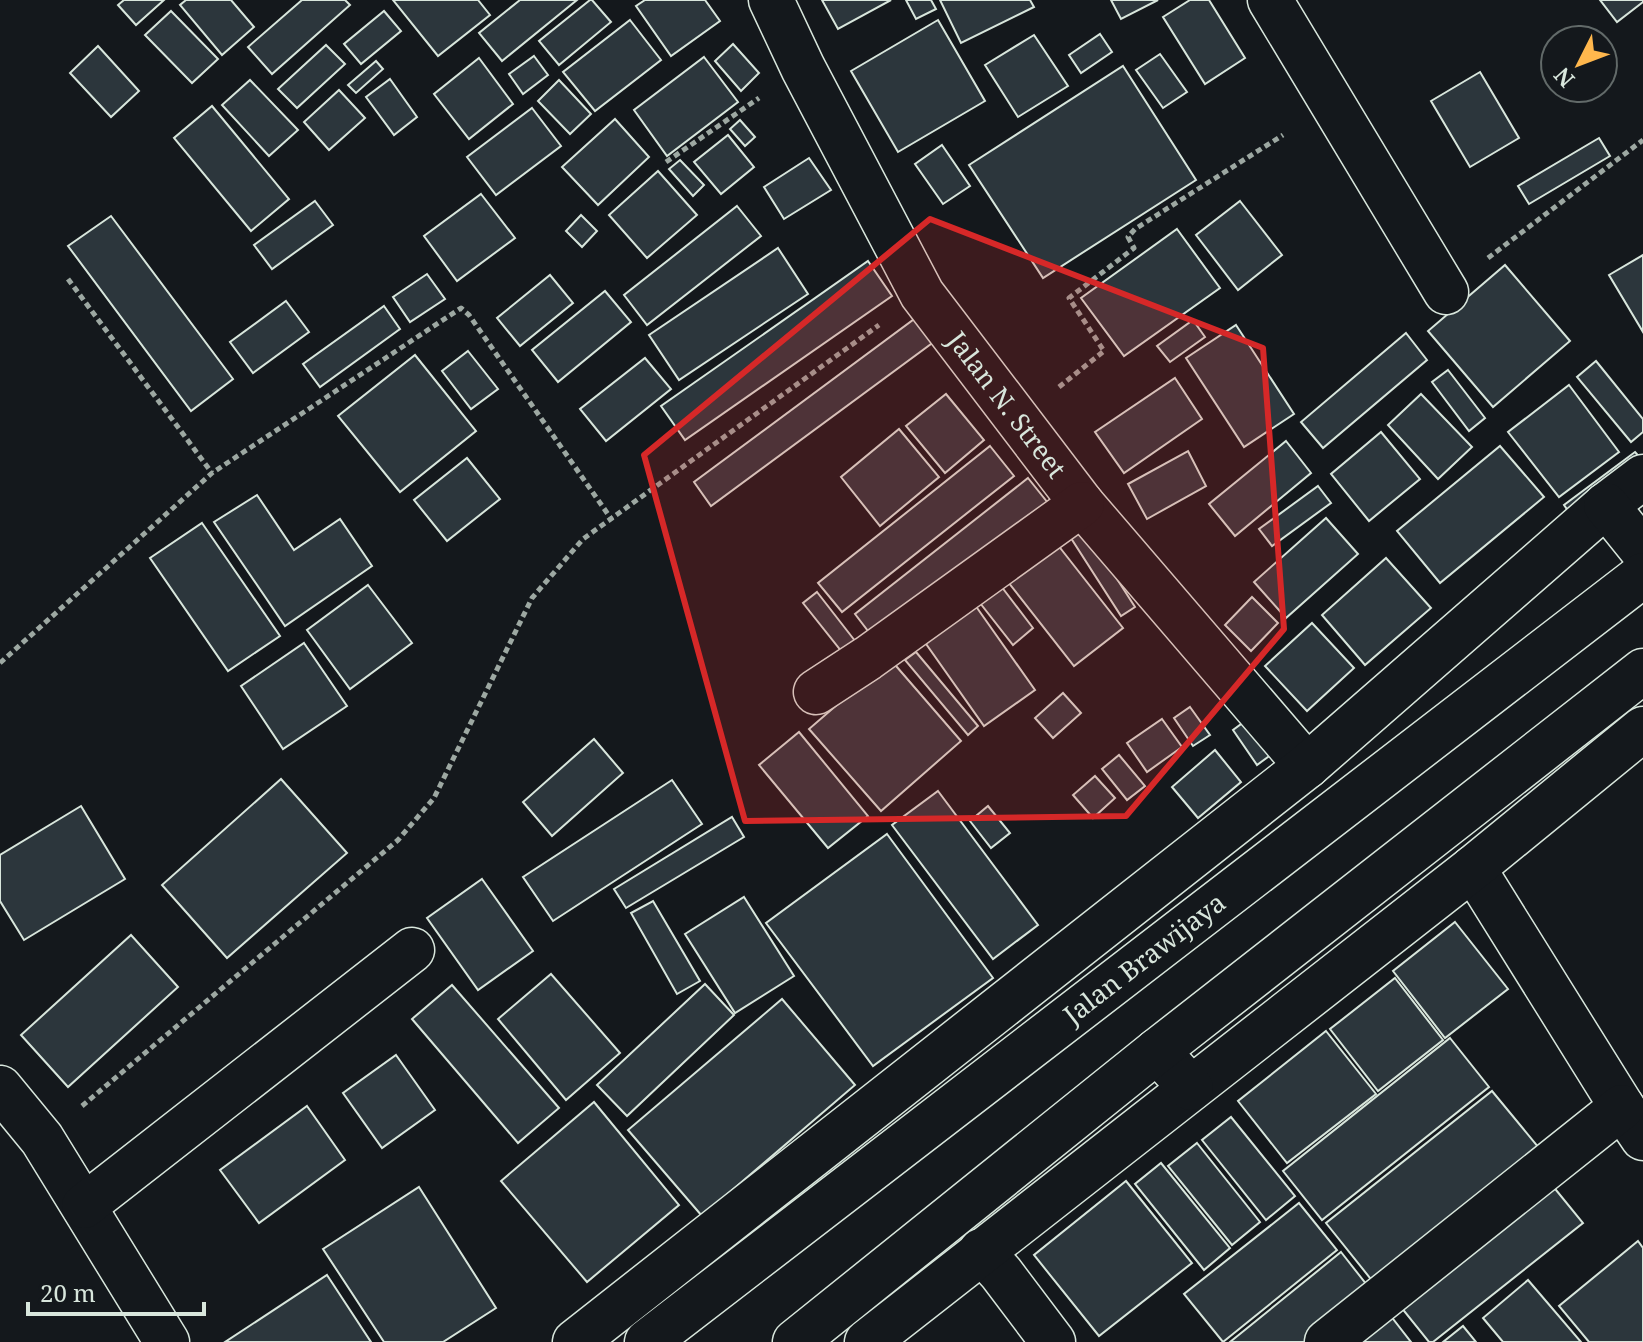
<svg xmlns="http://www.w3.org/2000/svg" width="1643" height="1342" font-family="'Noto Serif',serif">
  <rect width="100%" height="100%" fill="#14181c"/>
  <g fill="#2c363c" stroke="#d8e6dc" stroke-width="2">
    <path d="M124 0H164L136 25 118 5Z"/>
    <path d="M186 0H231L254 27 222 55 180 5Z"/>
    <path d="M302 0H345L350 5 272 74 248 47Z"/>
    <path d="M393 0H478L490 15 438 56Z"/>
    <path d="M520 0H577L502 61 479 33Z"/>
    <path d="M590 0H592L611 22 559 65 539 41Z"/>
    <path d="M645 0H705L720 21 671 56 636 6Z"/>
    <path d="M822 0H891L838 29Z"/>
    <path d="M906 0H931L936 9 916 19Z"/>
    <path d="M940 0H1030L1034 7 961 43Z"/>
    <path d="M1111 0H1158L1121 19Z"/>
    <path d="M1190 0H1209L1245 58 1205 84 1163 17Z"/>
    <path d="M1600 0H1643V2L1617 22Z"/>
    <path d="M171 11 218 59 192 83 145 35Z"/>
    <path d="M384 11 401 31 361 64 344 44Z"/>
    <path d="M630 20 661 60 595 111 563 72Z"/>
    <path d="M938 20 985 101 898 152 851 71Z"/>
    <path d="M1100 34 1112 52 1081 73 1069 55Z"/>
    <path d="M1034 35 1068 86 1018 117 985 65Z"/>
    <path d="M733 44 759 73 741 91 715 61Z"/>
    <path d="M326 45 345 64 297 108 278 89Z"/>
    <path d="M98 46 139 91 111 117 70 73Z"/>
    <path d="M1160 54 1187 92 1163 108 1136 70Z"/>
    <path d="M534 56 548 75 523 94 509 74Z"/>
    <path d="M704 57 738 102 667 156 634 110Z"/>
    <path d="M479 58 513 104 469 139 434 94Z"/>
    <path d="M376 61 383 69 356 93 348 85Z"/>
    <path d="M1123 66 1196 180 1043 278 969 165Z"/>
    <path d="M1480 72 1519 138 1470 167 1431 101Z"/>
    <path d="M390 79 417 117 394 135 366 97Z"/>
    <path d="M250 80 298 130 269 156 222 105Z"/>
    <path d="M559 80 591 114 570 134 538 101Z"/>
    <path d="M339 90 365 118 329 150 304 122Z"/>
    <path d="M212 106 289 199 251 231 174 138Z"/>
    <path d="M532 108 561 146 496 195 467 157Z"/>
    <path d="M615 119 649 157 598 205 562 167Z"/>
    <path d="M740 120 755 137 745 146 730 129Z"/>
    <path d="M728 135 754 167 721 194 694 162Z"/>
    <path d="M1599 138 1610 156 1529 204 1518 186Z"/>
    <path d="M942 145 970 186 943 204 915 164Z"/>
    <path d="M809 158 831 190 784 219 764 187Z"/>
    <path d="M680 160 704 185 693 196 669 169Z"/>
    <path d="M658 171 697 215 647 258 609 215Z"/>
    <path d="M481 194 515 238 457 281 424 236Z"/>
    <path d="M315 201 333 225 272 269 254 245Z"/>
    <path d="M1240 201 1282 255 1238 290 1196 235Z"/>
    <path d="M737 206 761 236 647 325 624 295Z"/>
    <path d="M581 215 597 231 582 247 566 231Z"/>
    <path d="M111 216 233 379 191 411 68 246Z"/>
    <path d="M1177 229 1220 288 1124 356 1081 298Z"/>
    <path d="M778 248 808 294 679 380 649 335Z"/>
    <path d="M1643 255V332L1609 275Z"/>
    <path d="M868 261 892 296 685 440 661 406Z"/>
    <path d="M1505 265 1570 341 1493 407 1428 331Z"/>
    <path d="M427 274 445 299 410 322 393 297Z"/>
    <path d="M550 275 573 303 520 346 497 318Z"/>
    <path d="M605 291 631 322 558 382 532 350Z"/>
    <path d="M286 301 309 332 253 373 230 342Z"/>
    <path d="M384 306 400 329 320 387 303 364Z"/>
    <path d="M917 317 935 341 711 506 694 482Z"/>
    <path d="M1193 320 1205 337 1170 362 1157 346Z"/>
    <path d="M1236 325 1294 414 1244 447 1186 358Z"/>
    <path d="M1406 333 1427 360 1323 448 1301 422Z"/>
    <path d="M468 351 498 389 471 409 442 371Z"/>
    <path d="M415 355 476 431 400 492 338 416Z"/>
    <path d="M645 358 671 389 606 441 580 409Z"/>
    <path d="M1596 361 1643 419V432L1631 442 1577 377Z"/>
    <path d="M1448 370 1485 418 1469 431 1432 382Z"/>
    <path d="M1175 378 1202 419 1124 473 1095 432Z"/>
    <path d="M1569 385 1619 452 1559 497 1508 432Z"/>
    <path d="M946 394 984 440 945 473 906 426Z"/>
    <path d="M1421 394 1472 447 1438 479 1388 425Z"/>
    <path d="M899 429 939 477 880 526 841 477Z"/>
    <path d="M1381 432 1420 479 1369 521 1331 474Z"/>
    <path d="M1286 441 1311 473 1235 536 1209 504Z"/>
    <path d="M990 446 1014 476 842 612 818 583Z"/>
    <path d="M1500 446 1544 497 1440 583 1397 531Z"/>
    <path d="M1188 451 1206 486 1147 519 1128 484Z"/>
    <path d="M1635 452 1643 461 1576 522 1564 505Z"/>
    <path d="M467 458 500 499 447 541 414 500Z"/>
    <path d="M1028 478 1052 508 878 644 855 614Z"/>
    <path d="M1318 486 1331 503 1272 546 1259 529Z"/>
    <path d="M257 495 294 550 340 519 372 566 285 626 214 522Z"/>
    <path d="M1326 518 1358 554 1286 618 1254 582Z"/>
    <path d="M202 523 280 636 228 671 150 558Z"/>
    <path d="M1083 526 1135 607 1121 616 1069 535Z"/>
    <path d="M1050 535 1123 628 1074 666 1001 573Z"/>
    <path d="M1386 558 1431 608 1365 665 1322 615Z"/>
    <path d="M368 585 412 643 350 689 307 630Z"/>
    <path d="M1001 586 1033 628 1013 645 980 603Z"/>
    <path d="M817 592 859 646 846 657 803 603Z"/>
    <path d="M1252 597 1278 623 1251 651 1225 625Z"/>
    <path d="M975 605 1035 690 984 726 924 641Z"/>
    <path d="M1312 623 1354 668 1307 711 1265 666Z"/>
    <path d="M304 643 347 706 283 749 241 686Z"/>
    <path d="M916 652 978 726 968 735 905 660Z"/>
    <path d="M890 659 961 741 881 811 809 729Z"/>
    <path d="M1063 693 1081 713 1053 738 1035 718Z"/>
    <path d="M1190 707 1210 735 1193 746 1174 718Z"/>
    <path d="M1162 719 1182 747 1147 772 1127 743Z"/>
    <path d="M1248 719 1272 754 1257 765 1233 730Z"/>
    <path d="M799 732 868 816 828 848 759 765Z"/>
    <path d="M594 739 623 773 552 836 523 802Z"/>
    <path d="M1215 750 1241 782 1198 818 1172 787Z"/>
    <path d="M1119 755 1145 786 1127 800 1102 769Z"/>
    <path d="M1095 776 1115 798 1093 818 1073 795Z"/>
    <path d="M281 779 347 853 227 958 162 885Z"/>
    <path d="M672 780 702 824 553 921 523 877Z"/>
    <path d="M938 791 1038 925 993 959 892 825Z"/>
    <path d="M81 806 125 879 24 940 0 901V855Z"/>
    <path d="M988 806 1010 833 991 848 970 821Z"/>
    <path d="M732 817 744 837 626 908 614 889Z"/>
    <path d="M887 834 993 978 873 1066 766 923Z"/>
    <path d="M482 879 533 951 478 990 427 918Z"/>
    <path d="M744 897 794 976 735 1013 685 934Z"/>
    <path d="M653 901 700 981 677 994 631 913Z"/>
    <path d="M1455 922 1508 989 1445 1038 1393 971Z"/>
    <path d="M131 935 178 987 68 1087 21 1035Z"/>
    <path d="M551 974 620 1053 566 1100 498 1019Z"/>
    <path d="M1395 978 1443 1040 1378 1091 1330 1029Z"/>
    <path d="M705 984 734 1015 627 1116 597 1085Z"/>
    <path d="M452 985 559 1108 518 1143 412 1019Z"/>
    <path d="M782 999 855 1085 702 1216 628 1130Z"/>
    <path d="M1326 1031 1376 1094 1287 1163 1238 1101Z"/>
    <path d="M1450 1038 1489 1087 1322 1220 1283 1171Z"/>
    <path d="M396 1055 435 1110 382 1148 343 1093Z"/>
    <path d="M1492 1091 1544 1154 1378 1288 1326 1223Z"/>
    <path d="M594 1102 679 1205 587 1282 501 1181Z"/>
    <path d="M307 1106 345 1160 259 1223 220 1170Z"/>
    <path d="M1231 1117 1295 1196 1266 1220 1202 1140Z"/>
    <path d="M1197 1143 1260 1222 1232 1245 1168 1166Z"/>
    <path d="M1161 1163 1230 1248 1204 1270 1135 1184Z"/>
    <path d="M1543 1174 1583 1223 1433 1342H1429L1392 1296Z"/>
    <path d="M1126 1181 1192 1263 1099 1336 1034 1255Z"/>
    <path d="M419 1187 496 1308 443 1342H384L323 1249Z"/>
    <path d="M1299 1203 1337 1250 1223 1342 1184 1294Z"/>
    <path d="M1638 1241 1643 1248V1342H1589L1559 1306Z"/>
    <path d="M1341 1252 1374 1294 1316 1342H1230Z"/>
    <path d="M327 1275 371 1342H225Z"/>
    <path d="M1528 1280 1581 1342H1503L1483 1318Z"/>
    <path d="M1383 1306 1411 1342H1337Z"/>
    <path d="M1463 1326 1476 1342H1443Z"/>
  </g>
  <g fill="none" stroke-linecap="round" stroke-linejoin="round">
    <defs>
      <g id="minor">
        <path id="s1" d="M771 0 803 68 922 294 1082 504 1307 766"/>
        <path d="M1270 0 1446 292"/>
        <path d="M816 692 868 658 1082 504"/>
        <path d="M1473 868 1622 1107 1643 1138"/>
        <path d="M0 1088 42 1139 167 1342"/>
        <path d="M84 1206 412 950"/>
        <path d="M981 1251 1001 1273 1053 1342"/>
        <path d="M575 1342 1307 766 1606 505 1643 477"/>
        <path d="M867 1342 1473 868 1643 729"/>
        <path d="M1327 1342 1622 1107"/>
      </g>
      <g id="highway">
        <path d="M1606 505 1643 551"/>
        <path d="M1157 1051 1191 1088"/>
        <path id="s2" d="M647 1342 1643 575"/>
        <path d="M795 1342 1157 1051 1643 671"/>
      </g>
    </defs>
    <use href="#minor" stroke="#d8e6dc" stroke-width="47"/>
    <use href="#highway" stroke="#d8e6dc" stroke-width="47"/>
    <g stroke="#9da8a2" stroke-width="5" stroke-dasharray="6 4" stroke-linecap="butt">
      <path d="M666 162 759 98"/>
      <path d="M1488 258 1643 140"/>
      <path d="M68 279 212 473"/>
      <path d="M1059 387 1104 351 1069 298 1134 248 1128 237 1135 229 1283 135"/>
      <path d="M0 663 212 473 461 308 469 315 612 520"/>
      <path d="M82 1106 398 840 434 798 532 598 583 539 879 325"/>
    </g>
    <use href="#minor" stroke="#14181c" stroke-width="44"/>
    <use href="#highway" stroke="#14181c" stroke-width="44"/>
  </g>
  <path fill="#d62828" fill-opacity="0.2" stroke="#d62828" stroke-width="6" stroke-linejoin="round" d="M930 219 1263 348 1284 629 1126 816 745 821 644 455Z"/>
  <g text-anchor="middle" stroke-width="6" stroke-linejoin="round" paint-order="stroke">
    <g font-size="26" fill="#d8e6dc" stroke="#14181c">
      <text dy="9" stroke="none"><textPath href="#s1" startOffset="470">Jalan N. Street</textPath></text>
      <text dy="9" stroke="none"><textPath href="#s2" startOffset="628">Jalan Brawijaya</textPath></text>
    </g>
  </g>
  <g transform="translate(1579 64) rotate(228)"><circle r="38" fill="#14181c" stroke="#626a69" stroke-width="2"/>
  <path d="M0-6L14 30L0 20L-14 30Z" fill="#ffb74d"/>
  <text y="-12" font-size="22" font-weight="bold" text-anchor="middle" fill="#d8e6dc">N</text>
  </g>
  <path d="M28 1302v12h176v-12" fill="none" stroke="#d8e6dc" stroke-width="4"/>
  <text x="40" y="1302" font-size="24" fill="#d8e6dc" stroke="#14181c" stroke-width="6" paint-order="stroke">20 m</text>
</svg>
